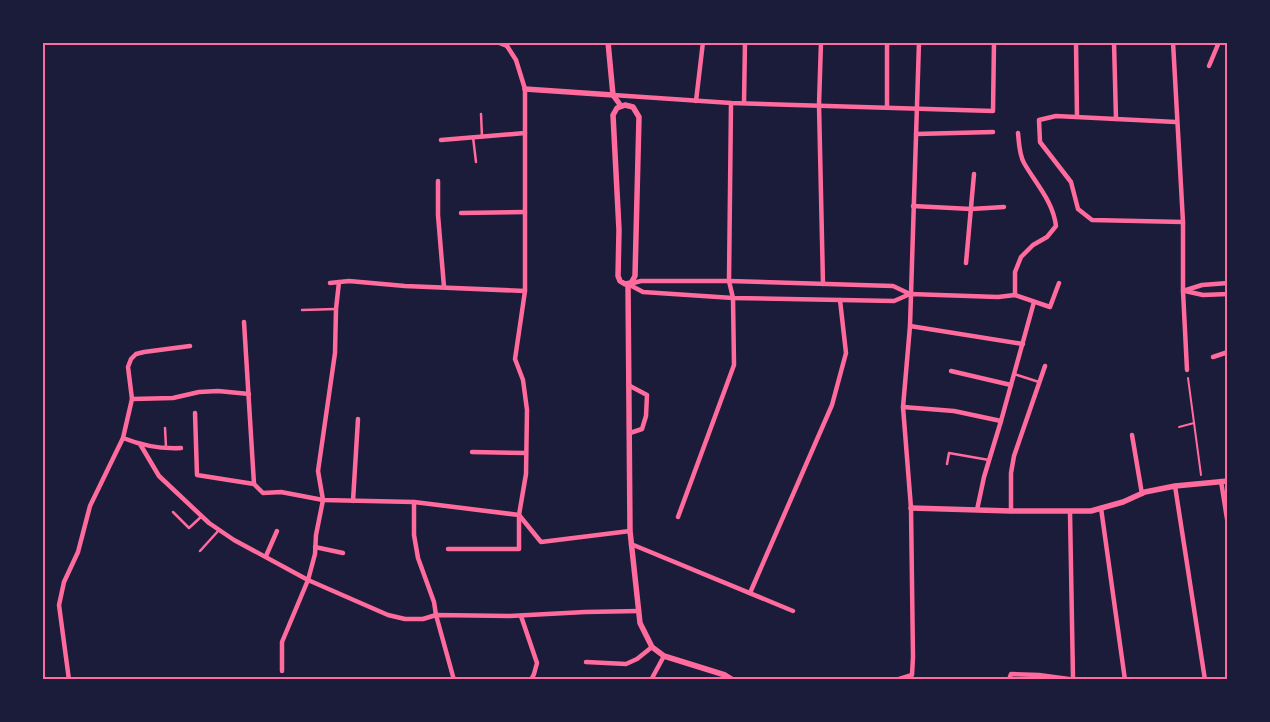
<svg xmlns="http://www.w3.org/2000/svg" width="1270" height="722" font-family="Helvetica,sans-serif">
  <rect width="100%" height="100%" fill="#1b1b3a"/>
  <g fill="none" stroke-linecap="round" stroke-linejoin="round">
    <g stroke="#ff6b9d" stroke-width="2">
      <path d="M1188 378 1201 475"/>
      <path d="M1179 427 1194 423"/>
    </g>
    <g stroke="#ff6b9d" stroke-width="2.5">
      <path d="M481 114 482 137"/>
      <path d="M473 137 476 162"/>
      <path d="M302 310 336 309"/>
      <path d="M1014 374 1039 382"/>
      <path d="M165 428 166 447"/>
      <path d="M947 464 949 453 989 460"/>
      <path d="M173 512 189 528 202 516"/>
      <path d="M200 551 219 530"/>
    </g>
    <g stroke="#ff6b9d" stroke-width="4.5">
      <path d="M497 42 507 46"/>
      <path d="M821 42 819 105 823 284"/>
      <path d="M887 42V107"/>
      <path d="M1076 42 1077 117"/>
      <path d="M1114 42 1116 119"/>
      <path d="M1173 42 1183 222V291L1187 370"/>
      <path d="M1209 66 1219 42"/>
      <path d="M613 95 731 103 993 111 994 42"/>
      <path d="M696 101 703 42"/>
      <path d="M744 103 745 42"/>
      <path d="M1176 122 1056 116 1039 120 1040 142 1071 182 1078 209 1092 220 1183 222"/>
      <path d="M916 134 993 132"/>
      <path d="M441 140 525 133"/>
      <path d="M438 181V215L444 287"/>
      <path d="M913 206 971 209 1004 207"/>
      <path d="M461 213 525 212"/>
      <path d="M966 263 974 174"/>
      <path d="M330 283 349 281 405 286 525 291"/>
      <path d="M628 284 643 292 733 298 894 301 910 294 998 297 1015 295 1050 307 1059 283"/>
      <path d="M629 284 641 281H729L893 286 910 294"/>
      <path d="M1183 291 1202 285 1228 283"/>
      <path d="M1185 291 1203 295 1228 294"/>
      <path d="M1015 295V272L1021 257 1033 245 1047 237 1056 226C1053 201 1036 184 1024 163 1019 154 1019 142 1018 133"/>
      <path d="M244 322 254 484"/>
      <path d="M910 326 1023 344"/>
      <path d="M1213 357 1228 352"/>
      <path d="M951 371 1011 385"/>
      <path d="M630 386 647 395 646 416 642 429 630 433"/>
      <path d="M132 399 173 398 199 392 218 391 249 394"/>
      <path d="M903 407 954 411 1001 421"/>
      <path d="M195 413 197 475 254 484 263 493 281 492 323 500 414 502 519 515 541 542 630 531"/>
      <path d="M1132 435 1142 494"/>
      <path d="M123 438C143 446 161 449 181 448"/>
      <path d="M140 444 159 476 209 523 234 540 308 580 388 615 405 619H423L436 615 510 616 585 612 639 611"/>
      <path d="M472 452 526 453"/>
      <path d="M1221 481 1228 525"/>
      <path d="M1175 486 1205 680"/>
      <path d="M353 501 358 419"/>
      <path d="M414 502V535L418 558 434 602 436 615 454 680"/>
      <path d="M1101 508 1125 680"/>
      <path d="M977 510 984 477 1001 421 1034 302"/>
      <path d="M1011 511V473L1014 456 1045 366"/>
      <path d="M1070 512 1073 678"/>
      <path d="M678 517 734 365 733 298 729 281 731 103"/>
      <path d="M631 544 793 611"/>
      <path d="M315 547 343 553"/>
      <path d="M448 549H519V515L526 474 527 410 523 380 515 359 525 291V89L516 60 507 46V42"/>
      <path d="M266 556 277 531"/>
      <path d="M750 593 832 405 846 353 840 300"/>
      <path d="M521 616 537 663 534 674 531 680"/>
      <path d="M586 662 626 664 637 659 652 647"/>
      <path d="M282 671V642L308 580 315 554 316 535 323 500 318 471 335 353 336 309 339 282"/>
      <path d="M69 680 59 605 64 582 78 552 90 506 123 438 132 399 128 367 131 359 136 354 144 352 190 346"/>
      <path d="M651 680 664 656"/>
      <path d="M896 680 912 675 913 657 911 508 903 407 910 326 919 42"/>
      <path d="M1009 680 1011 674 1039 675 1076 680"/>
    </g>
    <g stroke="#ff6b9d" stroke-width="5.5">
      <path d="M608 42 613 95 621 106"/>
      <path d="M525 89 613 95"/>
      <path d="M625 105 633 107 639 117 635 276 631 283 625 284 620 281 618 276 619 230 613 115 617 108Z"/>
      <path d="M628 284 630 531 640 623 652 647 664 656 725 675 733 680"/>
      <path d="M911 508 1011 511H1091L1123 502 1145 492 1175 486 1228 481"/>
    </g>
  </g>
  <rect width="1270" height="722" fill="none" stroke="#1b1b3a" stroke-width="88"/>
  <rect x="44" y="44" width="1182" height="634" fill="none" stroke="#ff6b9d" stroke-width="2"/>
</svg>
